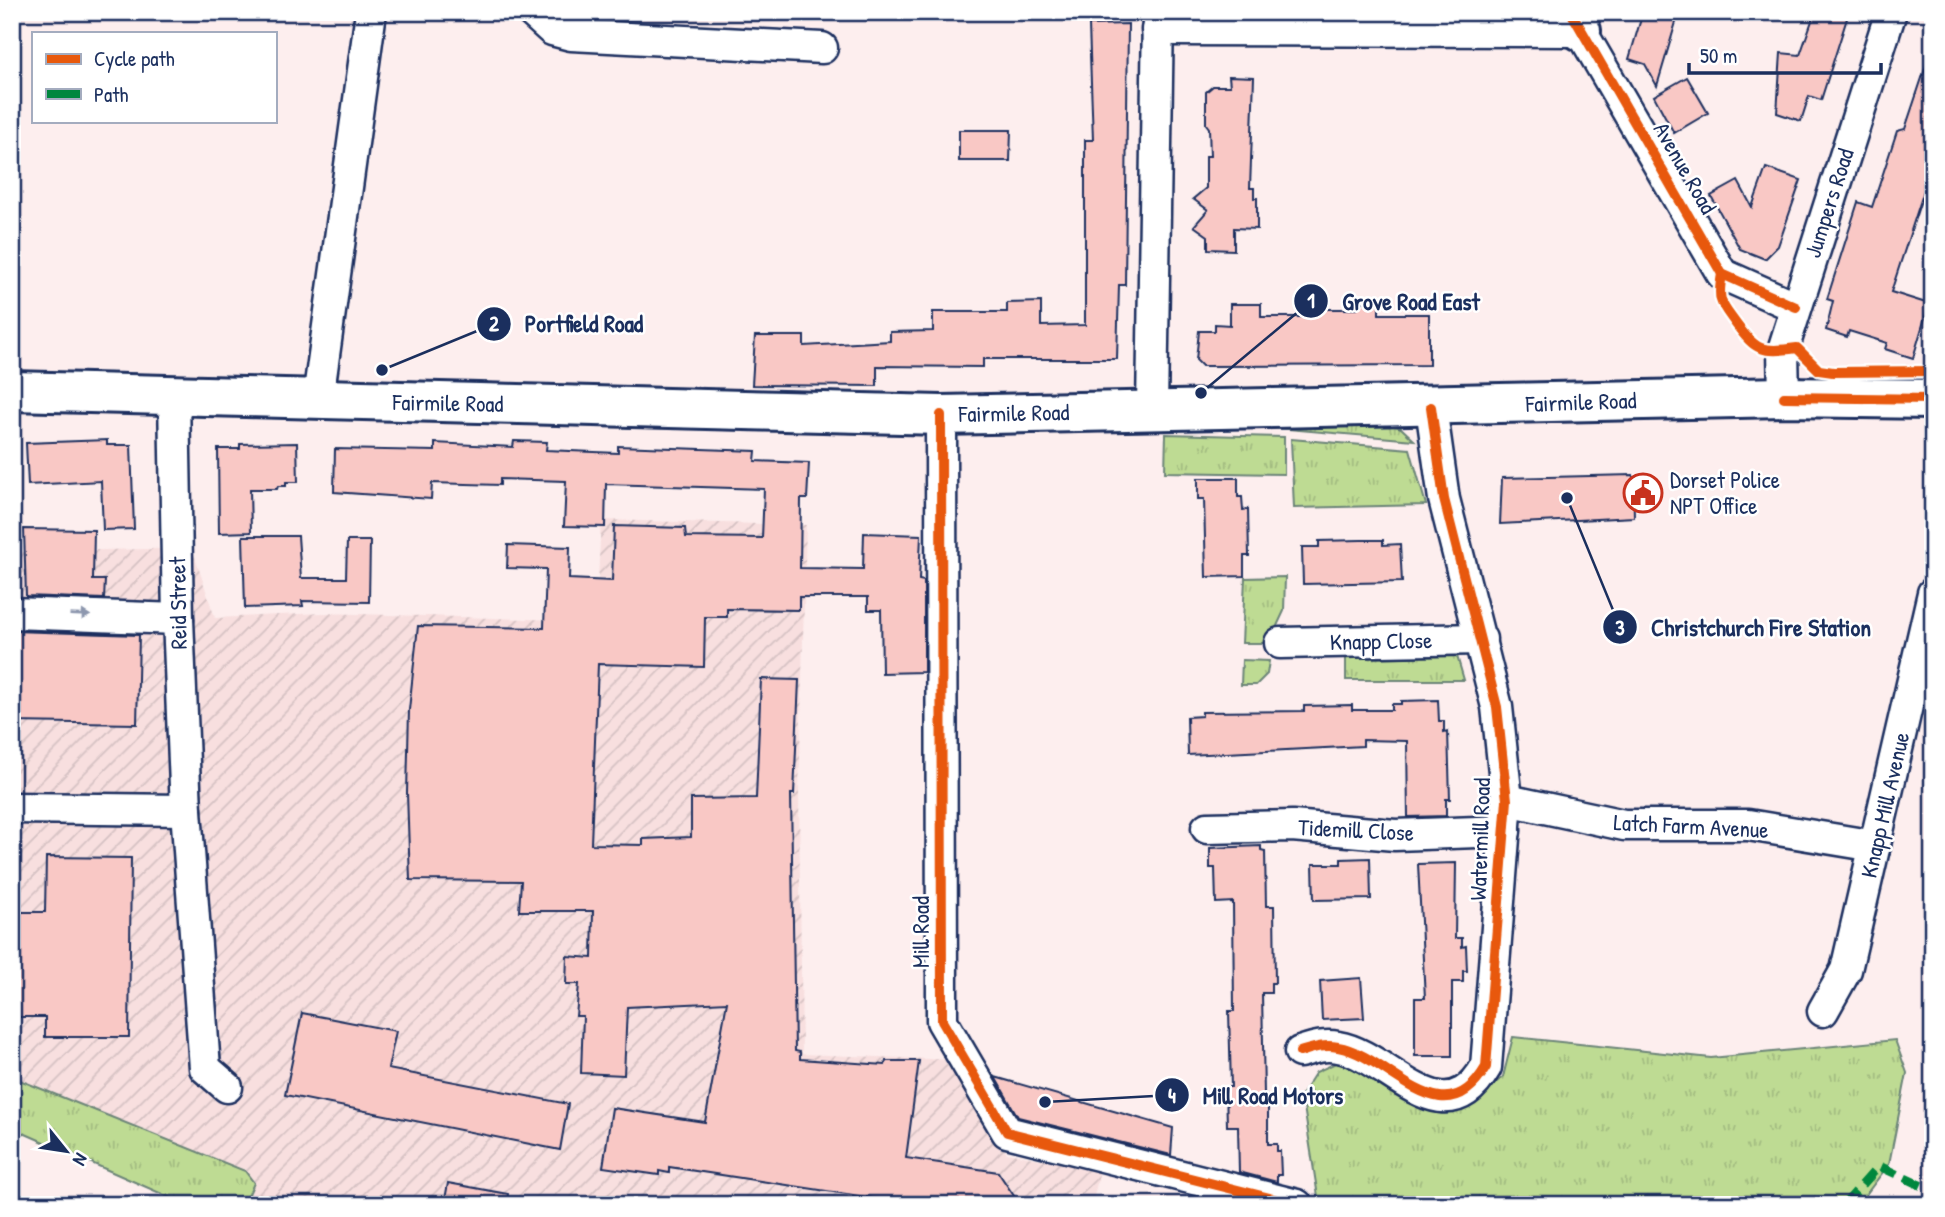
<svg xmlns="http://www.w3.org/2000/svg" width="1945" height="1217" font-family="'Patrick Hand',sans-serif">
  <defs>
    <pattern id="industrial-furrows" width="10" height="10" patternUnits="userSpaceOnUse" patternTransform="scale(1.75)"><rect width="10" height="10" fill="#f8dfdf"/><path d="M-1 1l2-2M0 10L10 0M9 11l2-2" fill="none" stroke="#d4c0c2"/></pattern>
    <pattern id="grass-tufts" width="24" height="20" patternUnits="userSpaceOnUse" patternTransform="scale(1.75)"><rect width="24" height="20" fill="#bedb93"/><path d="M3 7l-1-3M5 7V3M7 7l1-3M15 17l-1-3M17 17v-4M19 17l1-3" fill="none" stroke="#a3bc81"/></pattern>
  </defs>
  <rect width="100%" height="100%" fill="#fdeeee"/>
  <filter id="ink" filterUnits="userSpaceOnUse"><feTurbulence type="fractalNoise" baseFrequency=".0143" numOctaves="2"/><feDisplacementMap in="SourceGraphic" scale="14" xChannelSelector="R" yChannelSelector="G"/><feConvolveMatrix kernelMatrix="1 2 1 2 8 2 1 2 1" color-interpolation-filters="sRGB"/></filter>
  <g filter="url(#ink)">
    <path fill="url(#industrial-furrows)" d="M601 520 806 525 799 793 802 1054 954 1060 974 1109 1007 1153 1100 1170 1092 1205H244L254 1183 245 1171 12 1077V552L192 548 215 618 323 613 596 621Z"/>
    <g fill="url(#grass-tufts)" stroke="#6c8578" stroke-width="2">
      <path d="M1386 423 1401 428 1414 440 1254 426Z"/>
      <path d="M1166 434 1284 437V474L1165 472Z"/>
      <path d="M1291 439 1410 449 1426 505 1294 508Z"/>
      <path d="M1285 577 1284 611 1269 643H1242L1245 578Z"/>
      <path d="M1457 656 1464 680H1346V658Z"/>
      <path d="M1242 660 1269 661 1267 674 1256 685H1241Z"/>
      <path d="M1513 1037 1711 1058 1895 1040 1907 1073 1889 1164 1858 1205 1319 1203 1302 1094 1316 1072 1338 1062 1436 1105 1465 1107 1503 1077Z"/>
      <path d="M12 1077 245 1171 254 1183 244 1205H187L12 1128Z"/>
    </g>
    <g fill="#f9c8c5" stroke="#1b2f5e" stroke-width="2">
      <path d="M1643 12H1679L1657 86 1645 64 1629 59Z"/>
      <path d="M1815 12H1849L1821 100 1809 96 1801 121 1777 113 1781 53 1800 55Z"/>
      <path d="M1128 24 1125 285H1119L1117 359H983V367L877 366V386L752 385 755 336H804V346L890 341V332L933 331V312H1007V303L1041 302V326L1085 325V140H1093L1089 25Z"/>
      <path d="M1929 57 1933 58V163L1891 292 1929 304 1913 358 1885 349 1887 343 1849 331 1847 337 1826 330 1833 301 1827 299 1858 202 1872 207 1897 131 1905 129Z"/>
      <path d="M1229 76 1254 77 1250 188H1254V198H1257V229L1234 228V250L1208 249V236L1194 226 1208 210 1193 199 1206 188V156H1210L1209 128 1206 124V92L1213 86H1230Z"/>
      <path d="M1687 77 1708 113 1674 133 1654 96Z"/>
      <path d="M959 130H1011L1010 161H959Z"/>
      <path d="M1766 168 1801 180 1778 246 1765 259 1740 249 1711 196 1738 181 1752 207Z"/>
      <path d="M1357 302H1379V314H1429V365L1202 366 1196 360 1199 331H1215V324L1230 325V304H1261V317H1309L1310 309H1357Z"/>
      <path d="M107 440V445H131L134 529 103 530 101 481 28 485 26 443Z"/>
      <path d="M514 441 547 442 546 450 618 453V446L756 451 755 461 809 463 807 499H801L800 568 863 569 864 533 921 535 919 580 924 581V672L882 673 881 610H868V597H799V610L727 609V617H705L704 667 598 664 591 844 643 845V839L691 837V799L756 798 761 679 799 680 794 794H791L795 1051 800 1052V1059L885 1065 886 1061H919L906 1158 998 1172 1020 1205H919L669 1167V1173L659 1171V1175L603 1167 612 1108 705 1122 727 1002 627 1007 624 1075 581 1073 583 1016H576L579 984H566L567 956 592 958 593 911H519L521 881 410 880 407 793 409 710 418 626 544 628 546 569 507 568 508 545 570 547 569 579 612 581 614 526 685 528 686 537 762 538 764 489 606 484 605 527 564 526 566 481 500 479V485L432 483 431 499 334 492 335 449 435 451V443L513 447Z"/>
      <path d="M297 443 298 482H286V486H278L277 489H250L251 532 219 533 218 449H240V444Z"/>
      <path d="M1633 475 1634 517 1500 524 1502 478Z"/>
      <path d="M1198 478H1238V497H1242L1243 510 1248 509 1249 556H1244V576L1206 577 1204 499H1198Z"/>
      <path d="M24 529 94 530 93 580H105L104 599 26 596Z"/>
      <path d="M243 536H298L301 578H346L347 541H370L369 602 302 601 303 606 245 608Z"/>
      <path d="M1361 540H1383V545L1400 544 1402 582 1303 584 1302 547H1319V541Z"/>
      <path d="M12 631 139 635 137 724 12 722Z"/>
      <path d="M1438 700 1439 721H1444V732L1448 731 1450 799H1446V816L1408 817 1407 741 1363 740V746L1188 755 1187 717 1202 716V712L1304 711V706L1352 705V710H1392V704H1401V701Z"/>
      <path d="M1261 846V850L1265 851 1266 906H1274L1275 983H1271V993H1262L1264 1094 1268 1095V1144H1277V1151H1280L1281 1175H1277V1182L1239 1172 1238 1126H1227L1226 1087H1231L1229 1011H1234L1233 902 1216 903 1215 868H1210V848Z"/>
      <path d="M46 857 131 858 129 1037H45V1017H12V912H45Z"/>
      <path d="M1370 858 1371 899 1314 900 1313 864H1341V859Z"/>
      <path d="M1456 863 1455 938H1462V947L1466 946 1467 971H1463V982H1452V1056H1415V998H1425L1418 864Z"/>
      <path d="M1361 978 1364 1018 1322 1020 1320 981Z"/>
      <path d="M302 1013 396 1031 388 1069 568 1104 560 1150 285 1095Z"/>
      <path d="M995 1077 1173 1128 1171 1155 1018 1117Z"/>
      <path d="M448 1183 508 1194 507 1205H444Z"/>
    </g>
    <g fill="none" stroke-linecap="round" stroke-linejoin="round">
      <defs>
        <g id="minor">
          <path d="M532 12 552 30 571 35 822 48"/>
          <path d="M1157 30 1581 31"/>
          <path d="M1581 31 1722 274 1796 307"/>
          <path d="M174 396 178 619 186 810 205 1068 227 1087"/>
          <path d="M1784 397 1783 350 1891 12"/>
          <path d="M318 399 371 12"/>
          <path d="M1152 410 1158 13"/>
          <path d="M941 415 942 1021 1007 1132 1297 1205"/>
          <path d="M12 613 178 619"/>
          <path d="M1280 643 1481 639"/>
          <path d="M1507 800 1624 825H1748L1875 846"/>
          <path d="M12 808 186 810"/>
          <path d="M1207 828 1292 826 1395 835 1505 831"/>
          <path d="M1823 1011 1846 970 1933 593"/>
          <path d="M1300 1052C1313 1048 1324 1044 1338 1047 1389 1055 1443 1142 1486 1067L1507 800 1497 707 1444 499 1431 407"/>
        </g>
        <path id="tertiary" d="M1571 12 1581 31"/>
        <path id="secondary" d="M12 391 941 415 1784 397 1933 399"/>
      </defs>
      <use href="#minor" stroke="#1b2f5e" stroke-width="35"/>
      <use href="#tertiary" stroke="#1b2f5e" stroke-width="44"/>
      <use href="#secondary" stroke="#1b2f5e" stroke-width="44"/>
      <use href="#minor" stroke="#fff" stroke-width="30"/>
      <use href="#tertiary" stroke="#fff" stroke-width="38"/>
      <use href="#secondary" stroke="#fff" stroke-width="38"/>
      <path stroke="#00873e" stroke-width="9" stroke-dasharray="18 9" stroke-linecap="butt" d="M1844 1205 1879 1166 1933 1191"/>
      <defs>
        <g id="cycleway">
          <path d="M1571 12 1722 274 1796 307"/>
          <path d="M1722 274C1717 302 1721 303 1736 324 1756 351 1762 353 1797 348L1819 370 1833 372 1933 371"/>
          <path d="M1784 397 1933 399"/>
          <path d="M941 415 942 1021 1007 1132 1297 1205"/>
          <path d="M1300 1052C1313 1048 1324 1044 1338 1047 1389 1055 1443 1142 1486 1067L1507 800 1497 707 1444 499 1431 407"/>
        </g>
      </defs>
      <use href="#cycleway" stroke="#fff" stroke-width="15"/>
      <use href="#cycleway" stroke="#e8590c" stroke-width="10"/>
    </g>
    <defs><path id="oneway-solid" d="M-6-.8H1V-3.2L6.5 0L1 3.2V.8H-6Z" transform="scale(1.75)"/></defs>
    <use fill="#8d97ae" href="#oneway-solid" transform="translate(80 615) rotate(2)"/>
  </g>
  <defs>
    <symbol id="civic-ring" viewBox="-11 -11 22 22"><circle r="9.5" fill="#fff" stroke="#c8321e" stroke-width="1.5"/><path d="M-.6-6.5H3V-4.5H.6V-3L4-1V1h2V6H-6V1h2V-1L-.6-3ZM-1.2 2.5V6h2.4V2.5Z" fill="#c8321e"/></symbol>
  </defs>
  <g fill-rule="evenodd">
    <use href="#civic-ring" x="1621" y="471" width="44" height="44"/>
  </g>
  <g text-anchor="middle" stroke-width="5" stroke-linejoin="round" paint-order="stroke">
    <g font-size="23" fill="#1b2f5e" stroke="#fff">
      <text transform="translate(1685 168) rotate(60)" y="8">Avenue Road</text>
      <text transform="translate(1829 203) rotate(-72)" y="8">Jumpers Road</text>
      <text transform="translate(1581 402) rotate(-2)" y="8">Fairmile Road</text>
      <text transform="translate(448 403) rotate(1)" y="8">Fairmile Road</text>
      <text transform="translate(1014 413) rotate(-1)" y="8">Fairmile Road</text>
      <text transform="translate(178 603) rotate(-91)" y="8">Reid Street</text>
      <text transform="translate(1381 641) rotate(-1)" y="8">Knapp Close</text>
      <text transform="translate(1885 805) rotate(-77)" y="8">Knapp Mill Avenue</text>
      <text transform="translate(1691 826) rotate(3)" y="8">Latch Farm Avenue</text>
      <text transform="translate(1356 830) rotate(3)" y="8">Tidemill Close</text>
      <text transform="translate(1480 839) rotate(-88)" y="8">Watermill Road</text>
      <text transform="translate(921 932) rotate(-90)" y="8">Mill Road</text>
    </g>
    <g font-size="23" fill="#1b2f5e" stroke="#fff" text-anchor="start">
      <text x="1670" y="488">Dorset Police<tspan x="1670" dy="26">NPT Office</tspan></text>
    </g>
  </g>
  <path fill="none" stroke="#1b2f5e" stroke-width="2.5" d="M1201 393L1311 301M382 370L494 324M1567 498L1620 627M1045 1102L1172 1095"/>
  <g fill="#1b2f5e" stroke="#fff" stroke-width="2.5">
    <circle cx="1201" cy="393" r="7"/>
    <circle cx="382" cy="370" r="7"/>
    <circle cx="1567" cy="498" r="7"/>
    <circle cx="1045" cy="1102" r="7"/>
    <circle cx="1311" cy="301" r="18"/>
    <circle cx="494" cy="324" r="18"/>
    <circle cx="1620" cy="627" r="18"/>
    <circle cx="1172" cy="1095" r="18"/>
  </g>
  <g font-size="21" text-anchor="middle" font-weight="bold" fill="#fff">
    <text x="1311" y="308">1</text>
    <text x="494" y="331">2</text>
    <text x="1620" y="635">3</text>
    <text x="1172" y="1103">4</text>
  </g>
  <g font-size="24" text-anchor="middle" font-weight="bold" fill="#1b2f5e" stroke="#fff" stroke-width="5" stroke-linejoin="round" paint-order="stroke">
    <text x="1411" y="310">Grove Road East</text>
    <text x="584" y="332">Portfield Road</text>
    <text x="1761" y="636">Christchurch Fire Station</text>
    <text x="1273" y="1104">Mill Road Motors</text>
  </g>
  <rect width="1945" height="1217" fill="none" stroke="#fff" stroke-width="42"/>
  <rect x="21" y="21" width="1903" height="1175" fill="none" stroke="#1b2f5e" stroke-width="2.5" filter="url(#ink)"/>
  <rect x="32" y="32" width="245" height="91" fill="#ffffff" stroke="#a4acbf" stroke-width="2"/>
  <rect x="46" y="54" width="35" height="10" fill="#e8590c" stroke="#a4acbf" stroke-width="2"/>
  <text x="94" y="66" font-size="21" fill="#1b2f5e">Cycle path</text>
  <rect x="46" y="89" width="35" height="10" fill="#00873e" stroke="#a4acbf" stroke-width="2"/>
  <text x="94" y="102" font-size="21" fill="#1b2f5e">Path</text>
  <g transform="translate(66 1151) rotate(120)" stroke="#ffffff" stroke-width="5" paint-order="stroke">
  <path d="M0-5L12 26L0 18L-12 26Z" fill="#1b2f5e"/>
  <text y="-10" font-size="19" font-weight="bold" text-anchor="middle" fill="#1b2f5e">N</text>
  </g>
  <path d="M1689 63v10h192v-10" fill="none" stroke="#1b2f5e" stroke-width="3.5"/>
  <text x="1700" y="63" font-size="21" fill="#1b2f5e" stroke="#ffffff" stroke-width="5" paint-order="stroke">50 m</text>
</svg>
